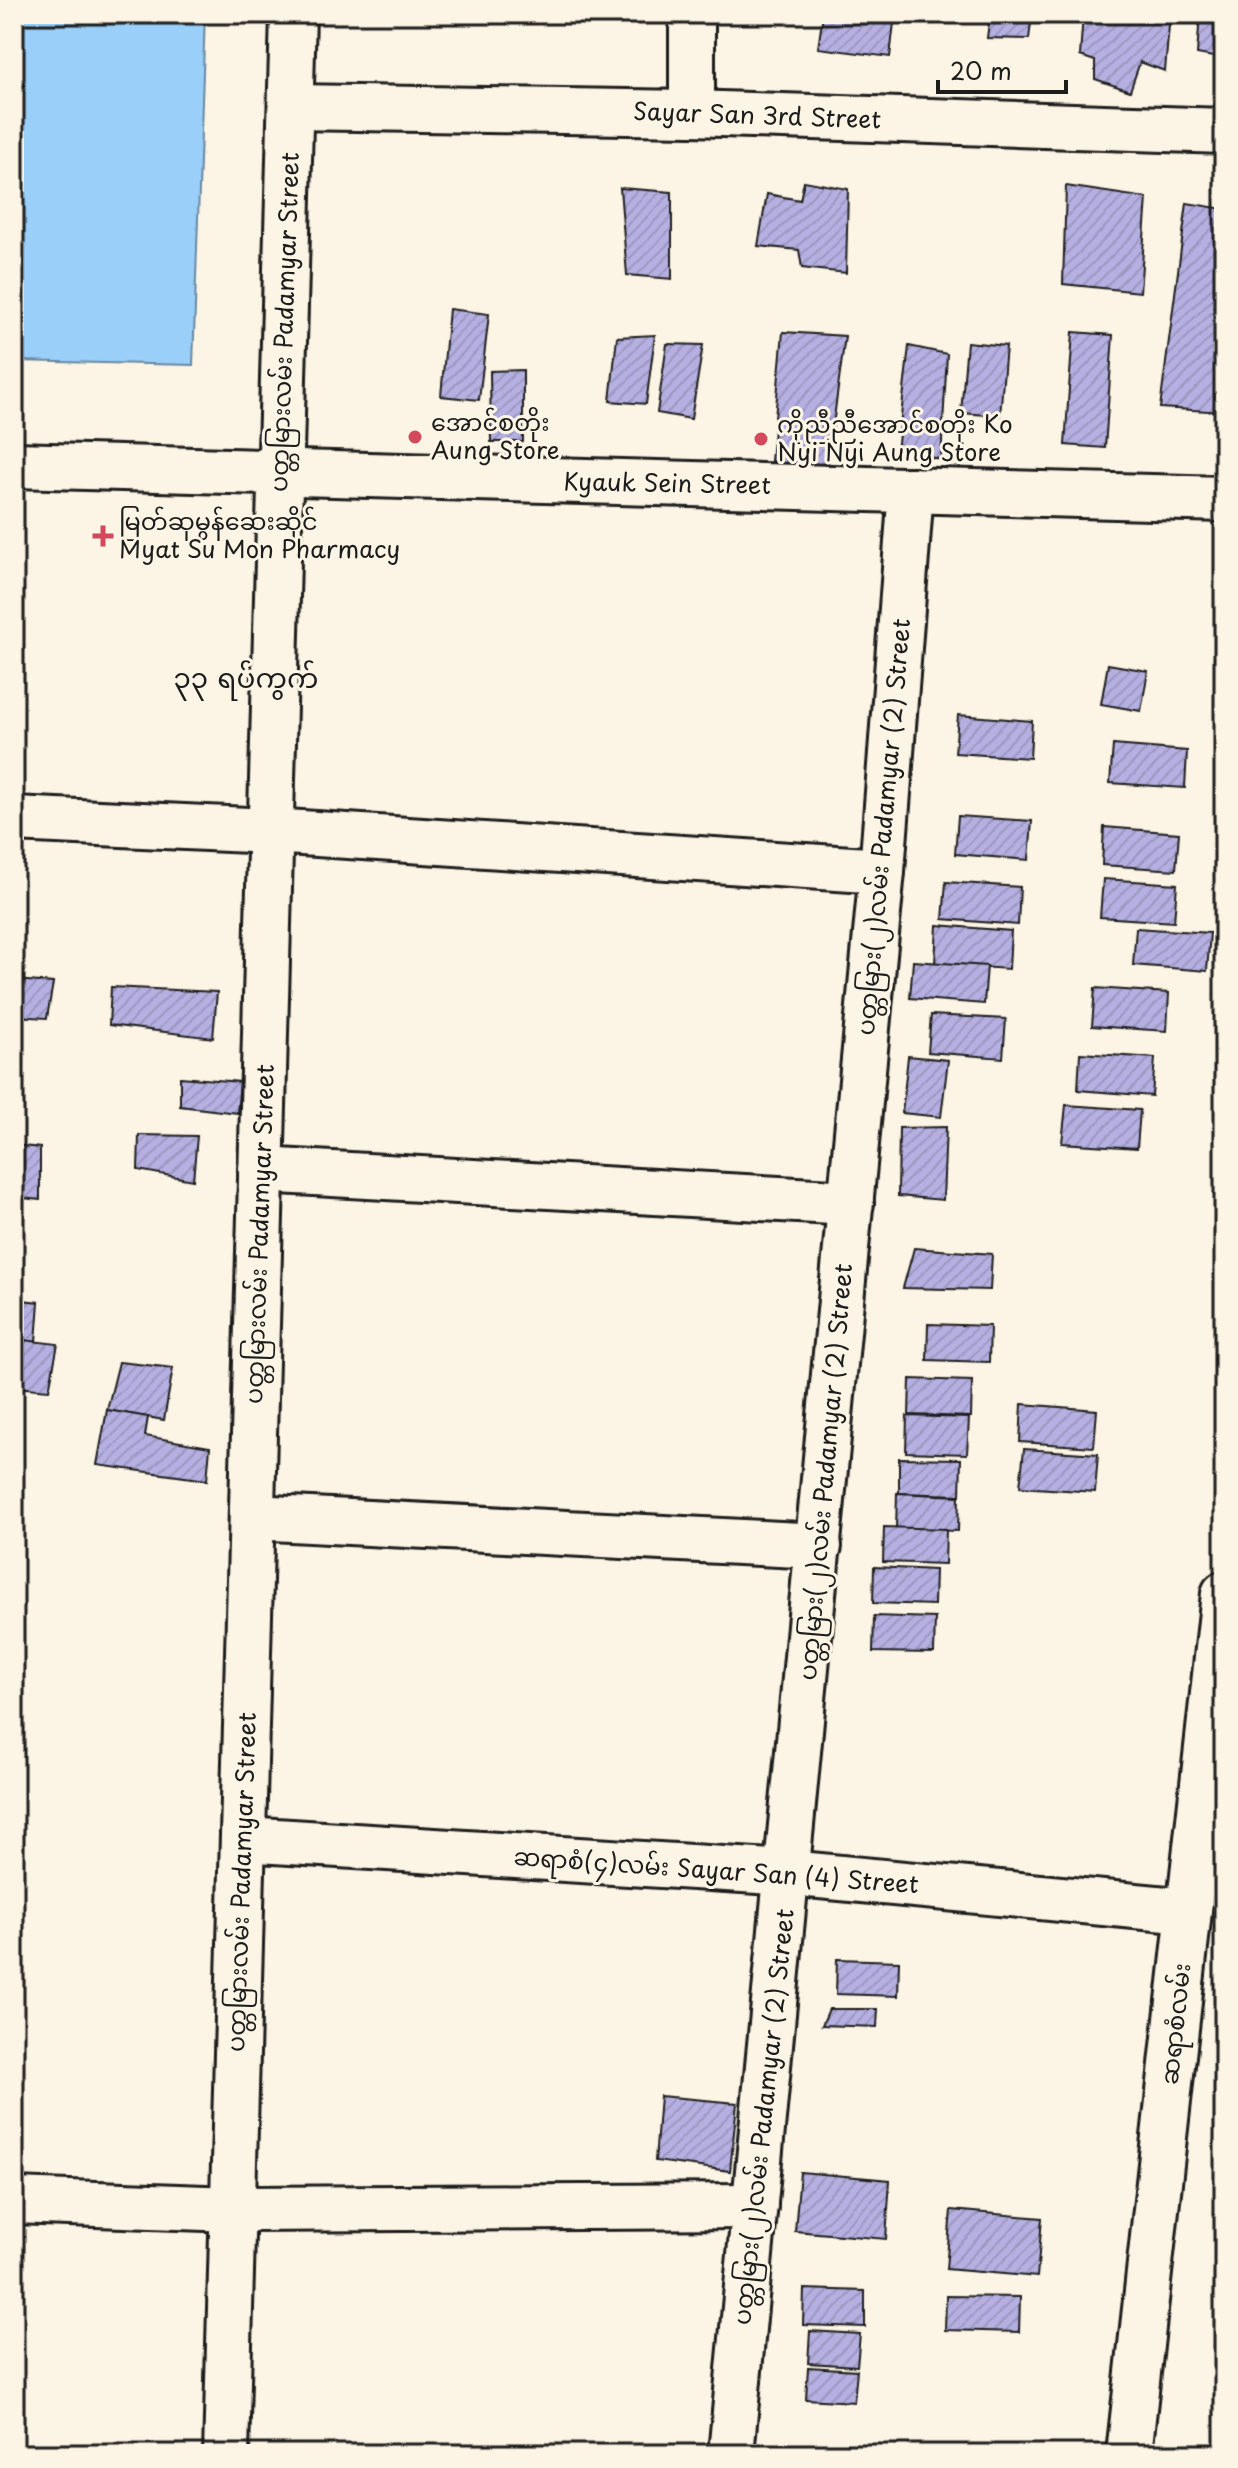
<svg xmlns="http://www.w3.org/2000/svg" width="1238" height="2468" font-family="'Playpen Sans','Noto Sans Myanmar',sans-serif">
  <defs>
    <pattern id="building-hatch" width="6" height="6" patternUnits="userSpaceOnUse" patternTransform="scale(2)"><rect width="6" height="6" fill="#b5b0e1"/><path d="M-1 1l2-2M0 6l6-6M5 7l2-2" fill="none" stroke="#9b97c0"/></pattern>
  </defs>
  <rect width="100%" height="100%" fill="#fcf5e5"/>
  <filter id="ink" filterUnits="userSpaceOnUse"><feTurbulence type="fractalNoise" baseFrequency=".0125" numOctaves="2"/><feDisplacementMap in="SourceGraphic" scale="16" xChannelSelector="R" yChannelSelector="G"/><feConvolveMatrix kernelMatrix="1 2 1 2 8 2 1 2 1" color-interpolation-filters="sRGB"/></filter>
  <g filter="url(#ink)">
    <path fill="#9acff9" stroke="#6887a1" stroke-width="2" d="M14 14H205L193 365 14 361Z"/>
    <g fill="url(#building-hatch)" stroke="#1c1c1c" stroke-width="2">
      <path d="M823 14H895L890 57 818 48Z"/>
      <path d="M990 14H1032L1029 39 987 38Z"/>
      <path d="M1083 14H1170L1165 71 1140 62 1130 91 1095 79V61L1080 56Z"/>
      <path d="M1200 14H1224V59L1197 54Z"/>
      <path d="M804 181 848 189 846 273 802 268 799 250 758 246 767 194 800 200Z"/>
      <path d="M1066 186 1147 198 1140 292 1063 284Z"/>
      <path d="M620 188 672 192V279L627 275Z"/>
      <path d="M1187 203 1224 209V412L1160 408Z"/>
      <path d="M449 309 489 314 479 400 441 396Z"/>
      <path d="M783 332 845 336 827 470 771 461Z"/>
      <path d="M1073 332 1113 335 1105 448 1065 445Z"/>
      <path d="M655 335 646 404 610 401 617 337Z"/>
      <path d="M967 342 1006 346 1000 416 961 413Z"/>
      <path d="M667 344 703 345 691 419 657 413Z"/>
      <path d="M909 346 947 354 941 459 897 452Z"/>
      <path d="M523 370V442H491L490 371Z"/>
      <path d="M1108 664 1148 671 1141 711 1101 704Z"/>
      <path d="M958 715 1032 721 1030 758 955 753Z"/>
      <path d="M1113 745 1187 751 1185 788 1110 783Z"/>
      <path d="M958 816 1032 821 1029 860 955 854Z"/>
      <path d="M1104 827 1179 833 1176 870 1102 865Z"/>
      <path d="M1103 879 1177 884 1174 922 1100 917Z"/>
      <path d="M946 882 1020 887 1018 925 943 919Z"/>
      <path d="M937 925 1011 931 1009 969 935 964Z"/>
      <path d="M1136 928 1210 933 1207 971 1133 965Z"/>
      <path d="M913 961 987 966 984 1004 910 998Z"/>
      <path d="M14 980 53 983 47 1018 14 1016Z"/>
      <path d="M111 987 217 992 213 1038 109 1025Z"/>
      <path d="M1095 988 1169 993 1167 1031 1092 1026Z"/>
      <path d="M931 1015 1006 1019 1003 1058 928 1052Z"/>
      <path d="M1080 1053 1155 1058 1152 1096 1078 1090Z"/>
      <path d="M908 1056 948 1060 941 1117 902 1113Z"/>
      <path d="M180 1077 240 1082 237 1113 180 1106Z"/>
      <path d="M1066 1105 1140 1110 1137 1148 1062 1143Z"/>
      <path d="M946 1127 943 1200 898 1196 899 1128Z"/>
      <path d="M139 1135 197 1136 193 1180 138 1170Z"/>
      <path d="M14 1145 40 1148V1200L14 1197Z"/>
      <path d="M914 1248 992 1254 990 1290 903 1288Z"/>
      <path d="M14 1299 39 1302 36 1342 14 1339Z"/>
      <path d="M928 1324 990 1326 989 1362 927 1360Z"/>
      <path d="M14 1339 58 1344 49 1390 14 1387Z"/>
      <path d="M119 1362 173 1368 164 1420 107 1410Z"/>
      <path d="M910 1379 972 1381 971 1417 909 1415Z"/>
      <path d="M1022 1404 1097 1410 1094 1447 1020 1442Z"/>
      <path d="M107 1410 148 1417 145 1436 210 1447 207 1480 97 1465Z"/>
      <path d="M907 1416 969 1418 967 1454 906 1452Z"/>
      <path d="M1024 1449 1098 1454 1095 1492 1020 1487Z"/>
      <path d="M899 1458 961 1459 960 1495 899 1493Z"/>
      <path d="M897 1493 959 1496 958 1531 896 1529Z"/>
      <path d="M884 1527 946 1529 945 1564 883 1562Z"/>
      <path d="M874 1567 935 1570 934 1605 873 1603Z"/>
      <path d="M874 1616 935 1618 934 1653 873 1652Z"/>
      <path d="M837 1959 899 1961 898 1996 836 1994Z"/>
      <path d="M829 2009H878L877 2027 822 2025Z"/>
      <path d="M660 2096 737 2103 730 2171 655 2161Z"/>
      <path d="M800 2172 890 2180 886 2239 795 2231Z"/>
      <path d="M951 2210 1042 2218 1037 2277 946 2269Z"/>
      <path d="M804 2289 865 2291V2327L803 2325Z"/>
      <path d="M946 2296 1020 2297 1019 2332 945 2330Z"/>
      <path d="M810 2331 860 2334 857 2366 808 2363Z"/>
      <path d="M808 2367 857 2370 854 2402 806 2399Z"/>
    </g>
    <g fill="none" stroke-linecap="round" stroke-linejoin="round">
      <defs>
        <g id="street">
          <path d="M692 14V113"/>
          <path d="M291 107 692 113 1224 131"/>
          <path d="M14 465 1224 499"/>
          <path d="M14 819 271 831 882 871"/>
          <path d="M261 1170 851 1203"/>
          <path d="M252 1517 819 1546"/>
          <path d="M243 1839 788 1873 1188 1911"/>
          <path d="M14 2201 233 2209 755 2206"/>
          <path d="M226 2454 293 14"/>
          <path d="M731 2454 882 871 911 490"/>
        </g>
        <path id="secondary" d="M1129 2454 1224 1594"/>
      </defs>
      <use href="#street" stroke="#1c1c1c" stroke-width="50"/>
      <use href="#secondary" stroke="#1c1c1c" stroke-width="50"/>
      <use href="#street" stroke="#fcf5e5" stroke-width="44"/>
      <use href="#secondary" stroke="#fcf5e5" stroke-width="44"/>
    </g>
  </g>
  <g fill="#d1495b" stroke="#fcf5e5" stroke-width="3">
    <circle cx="415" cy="437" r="8"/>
    <circle cx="761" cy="439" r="8"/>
    <path d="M99 524h8v8h8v8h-8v8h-8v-8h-8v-8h8z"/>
  </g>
  <g text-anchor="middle" stroke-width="6" stroke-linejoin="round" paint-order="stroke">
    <g font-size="24" fill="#1c1c1c" stroke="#fcf5e5">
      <text transform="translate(757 116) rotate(2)" y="8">Sayar San 3rd Street</text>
      <text transform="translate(285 322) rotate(-88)" y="8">ပတ္တမြားလမ်း Padamyar Street</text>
      <text transform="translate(667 484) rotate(1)" y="8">Kyauk Sein Street</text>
      <text transform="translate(884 827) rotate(-85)" y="8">ပတ္တမြား(၂)လမ်း Padamyar (2) Street</text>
      <text transform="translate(260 1234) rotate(-88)" y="8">ပတ္တမြားလမ်း Padamyar Street</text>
      <text transform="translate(826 1472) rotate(-85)" y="8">ပတ္တမြား(၂)လမ်း Padamyar (2) Street</text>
      <text transform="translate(716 1871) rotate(4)" y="8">ဆရာစံ(၄)လမ်း Sayar San (4) Street</text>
      <text transform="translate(242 1882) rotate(-88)" y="8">ပတ္တမြားလမ်း Padamyar Street</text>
      <text transform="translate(1176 2024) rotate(-84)" y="8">ဆရာစံလမ်း</text>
      <text transform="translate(764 2117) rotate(-84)" y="8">ပတ္တမြား(၂)လမ်း Padamyar (2) Street</text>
    </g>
    <g font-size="24" fill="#1c1c1c" stroke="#fcf5e5" text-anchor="start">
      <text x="431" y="431">အောင်စတိုး<tspan x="431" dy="28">Aung Store</tspan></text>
      <text x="777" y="433">ကိုညီညီအောင်စတိုး Ko<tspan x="777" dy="28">Nyi Nyi Aung Store</tspan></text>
      <text x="119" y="530">မြတ်ဆုမွန်ဆေးဆိုင်<tspan x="119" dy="28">Myat Su Mon Pharmacy</tspan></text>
    </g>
    <g font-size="28" fill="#1c1c1c" stroke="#fcf5e5">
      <text x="246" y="688">၃၃ ရပ်ကွက်</text>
    </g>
  </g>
  <rect width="1238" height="2468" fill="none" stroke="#fcf5e5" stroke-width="48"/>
  <rect x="24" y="24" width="1190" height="2420" fill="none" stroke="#1c1c1c" stroke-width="3" filter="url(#ink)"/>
  <path d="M938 80v12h128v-12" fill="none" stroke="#1c1c1c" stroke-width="4"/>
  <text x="950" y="80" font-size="24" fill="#1c1c1c" stroke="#fcf5e5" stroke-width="6" paint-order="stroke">20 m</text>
</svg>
